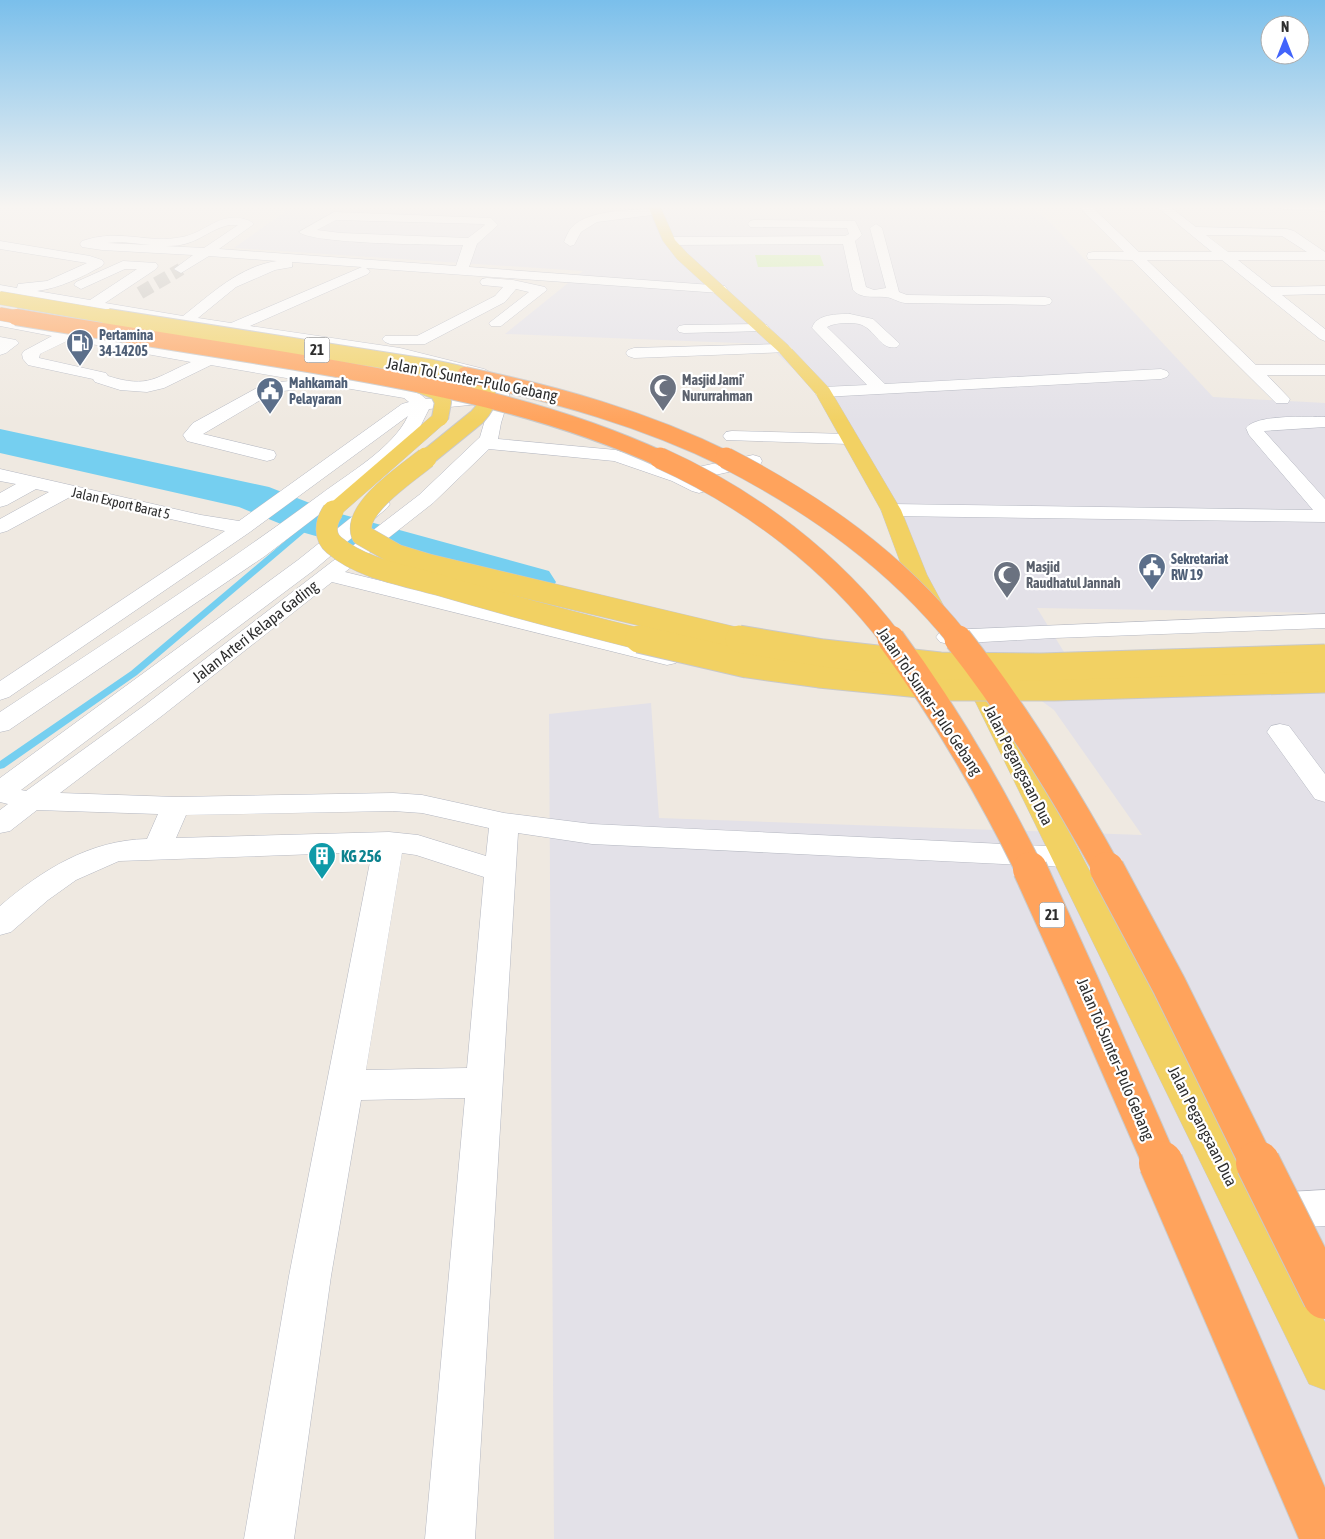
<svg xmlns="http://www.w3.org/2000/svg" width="1325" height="1539" font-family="'Asap Condensed',sans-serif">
  <rect width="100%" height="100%" fill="#efe9e1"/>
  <path fill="#e3e1e8" d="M293 206H1030L1048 220 1213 397 1325 403V613L1037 608 1064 652 1325 644V1539H554L549 714 651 703 659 818 1142 835 1054 710 954 637 835 409 767 344 505 334 583 271 234 248Z"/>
  <path fill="#c9ec9a" d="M755 255H820L824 266 758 267Z"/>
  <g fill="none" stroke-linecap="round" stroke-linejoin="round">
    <path fill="#75cff0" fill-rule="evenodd" d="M311 519H317L318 521 137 675 4 768 0 769V761L131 671Z"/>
    <path fill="#75cff0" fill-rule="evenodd" d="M0 429 269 487 330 511 549 571 556 582 549 593 531 597 298 531 239 507 0 453Z"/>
    <path stroke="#c8c4bd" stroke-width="13" stroke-dasharray="13 6" stroke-linecap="butt" d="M140 293 181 269"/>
    <defs>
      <g id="minor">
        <path d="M1078 206H1091L1139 252H1212L1156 206H1169L1196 227 1287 229 1294 231 1325 252V260H1238L1272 287 1325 286V294L1282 295 1325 329V341L1320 339 1222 260H1147L1256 365H1325V375H1267L1290 399 1288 403H1276L1132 260 1088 259 1087 256 1088 253 1093 252H1124ZM1206 235 1282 236 1307 252H1228Z"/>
        <path d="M1276 206H1325V211L1282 209Z"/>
        <path d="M656 209 662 212 660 214 597 222 581 232 574 245 570 246 564 242C566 237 568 232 571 228 588 209 633 210 656 209Z"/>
        <path d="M334 212 491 218 498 225 477 244 469 267 725 286 727 289 725 292 720 293 366 268 370 271 368 274 250 326 400 348 484 369 498 376 509 390V397L501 423 498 439 616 450 680 471 753 455 760 457 762 461 760 465 697 479 706 483 709 487 706 491 699 493 692 491 672 481 614 461 489 449 433 503 345 572 676 653 679 658 676 663 667 665 332 582 163 715 60 793 176 797 393 793 422 795 504 813 592 824 1065 847 1076 850 1080 857 1076 864 1065 867 592 844 518 833 475 1539H425L465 1098 361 1100 331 1276 294 1539H244L289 1276 372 852 119 861 76 880 48 900 11 932 0 935V906C42 870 90 840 147 839L158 814 37 810 10 831 0 833V810L8 804 0 802V778L298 560 373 500 380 498 387 500 390 504 387 508 314 570 21 790 26 791 145 705 419 495 480 437 490 403 429 409 416 435 393 458 265 556 9 730 0 732V712C108 641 217 571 321 494 349 473 393 448 408 416L250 532 9 697 0 700V681L225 531 70 497 7 531 0 533V519L49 492 36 489 7 505 0 507V493L16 484 0 481V469L201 515 239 521 402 404 409 402 404 398 310 382 311 384 309 388 274 392 203 434 274 451 276 455 274 459 267 461 187 441 183 435 193 423 264 384 298 380 211 365 164 388 147 392 120 390 95 382 93 379 28 365 23 359 22 354 24 351 52 336 0 326V318L154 346 389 385 415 390 426 399 493 393C491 384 480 378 471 375 403 354 331 347 262 337 174 324 87 308 0 293V285L17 288 18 284 47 281 87 263 0 249V241L90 256 102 260 104 263 102 266C82 277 60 288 37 291L90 300 137 269H125L81 289 74 285 76 282 123 261 156 263 158 266 156 269 105 303 183 316C211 294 240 266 277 261L209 256 181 273 174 269 193 255 102 250 82 247 80 244 82 241C120 228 147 244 182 237 205 233 219 212 244 219 248 220 251 221 254 224L219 249 456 266 463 245C440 245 310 244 299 232ZM336 220 484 224 485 225 468 238 341 233 317 230ZM229 225H238L204 248 165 246C197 247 204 231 229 225ZM121 242 151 245 107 243ZM292 262 362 267 231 323 198 318 236 287 275 270 292 267ZM69 340 191 362C156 377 149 389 108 376L106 373 39 358 40 354ZM393 811 422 813 489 828 486 856 418 835 389 832 176 838 186 815ZM402 853 416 855 484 877 467 1068 366 1070Z"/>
        <path d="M754 220 855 221 862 235 855 241 866 287 874 290 886 288 870 228 876 224 882 228 899 292 907 295 1045 297 1050 298 1052 301 1050 304 1045 305 905 303C898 302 891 297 885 297 874 296 861 299 853 290L843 244 669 245 663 241 669 237 845 236 849 234 847 228 750 227 748 224 750 221Z"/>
        <path d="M487 278 513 280 545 287 547 290 501 326H491L489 323 529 292 516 289 505 302 425 344H390L385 342 382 339 385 336H417L495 296 503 287 482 285 480 282 482 279Z"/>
        <path d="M850 314 873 319 900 344 897 347C881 351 876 331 862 325 857 323 851 323 846 323 839 323 833 324 827 327L885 384 1161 369 1167 371 1169 374 1167 377 1161 379 823 397 817 396 815 392 817 388 823 387 867 385 812 328C816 314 837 314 850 314Z"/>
        <path d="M762 324 767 325 769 328 767 331 684 333 679 332 677 329 679 326 684 325Z"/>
        <path d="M0 337 16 340 19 343 6 353 0 355Z"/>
        <path d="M784 344 789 346 792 349 789 352 634 358 628 356 626 353 628 350 634 348Z"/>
        <path d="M1325 417V427L1264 431 1325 499V522L891 516 884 514 881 510 884 506 891 504 1313 510 1249 435 1246 428C1256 414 1308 417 1325 417Z"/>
        <path d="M732 431 849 434 855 435 858 439 855 443 849 444 726 440 723 436 726 432Z"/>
        <path d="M1325 614V628L1054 638 948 644 940 642 936 637 940 632 948 630Z"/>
        <path d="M1280 724 1289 726 1325 774V802L1315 799 1267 732 1271 726Z"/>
        <path d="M1325 1190V1226L1269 1229 1255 1224 1249 1211 1255 1198 1269 1193Z"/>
      </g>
      <g id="major">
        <path d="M648 206H660L675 240 687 253 789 346 829 388 901 510 927 575 948 614 944 619 936 621 928 619 924 614 905 575 881 510 816 394 779 352 677 259 663 241Z"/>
        <path d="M440 413 446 414 449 418 446 422 340 515 333 517 326 515 323 511 326 507 434 414Z"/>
        <path d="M970 666 979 668 1002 703 1325 1322V1390L1309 1384 976 703 958 673 961 668Z"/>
      </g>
    </defs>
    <use href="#minor" stroke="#b4b7c1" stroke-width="1"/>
    <use href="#major" stroke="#c9c9c9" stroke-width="1"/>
    <use href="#minor" fill="#fff" fill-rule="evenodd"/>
    <use href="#major" fill="#f2d163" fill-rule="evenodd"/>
    <defs>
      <path id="major-bridge-far3" d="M0 298 116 318"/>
      <g id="major-bridge-far2">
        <path d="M108 317 433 368C459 373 510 382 477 417L424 460"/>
        <path d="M411 381 438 392 443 402 440 418"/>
      </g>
      <g id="major-bridge-far1">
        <path d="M426 458C408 473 352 509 362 535L397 555 430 565 745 640"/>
        <path d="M333 511C326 521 323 536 334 545 362 569 404 575 439 585 507 605 576 623 644 640"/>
      </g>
      <g id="major-bridge">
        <path d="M639 639 747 664 819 674 951 687H1054L1325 679"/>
        <path d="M739 639 823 653 940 666 1041 667 1325 658"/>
      </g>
      <path id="highway-bridge-far5" d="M0 314 23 318"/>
      <g id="highway-bridge-far4">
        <path d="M16 317C99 331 182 344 266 357 402 379 537 402 663 460"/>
        <path d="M465 375C556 394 645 419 728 460"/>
      </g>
      <g id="highway-bridge-far3">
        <path d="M660 458C751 499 832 561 892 640"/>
        <path d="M726 458C815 504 896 561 959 640"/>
      </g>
      <g id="highway-bridge-far2">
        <path d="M891 639C945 712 990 790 1030 871"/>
        <path d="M958 639C1015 711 1063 790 1108 871"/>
      </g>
      <g id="highway-bridge-far1">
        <path d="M1030 869 1082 984 1161 1165"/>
        <path d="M1107 869 1169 985 1258 1165"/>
      </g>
      <g id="highway-bridge">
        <path d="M1161 1163 1323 1539"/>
        <path d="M1258 1163 1325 1297"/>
      </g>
    </defs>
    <use href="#major-bridge-far3" stroke="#c9c9c9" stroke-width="14" stroke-linecap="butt"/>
    <use href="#major-bridge-far2" stroke="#c9c9c9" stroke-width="18" stroke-linecap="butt"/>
    <use href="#major-bridge-far1" stroke="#c9c9c9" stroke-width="22" stroke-linecap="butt"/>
    <use href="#major-bridge" stroke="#c9c9c9" stroke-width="29" stroke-linecap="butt"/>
    <use href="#highway-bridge-far5" stroke="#c9c9c9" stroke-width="14" stroke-linecap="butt"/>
    <use href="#highway-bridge-far4" stroke="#c9c9c9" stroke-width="18" stroke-linecap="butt"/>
    <use href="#highway-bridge-far3" stroke="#c9c9c9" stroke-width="22" stroke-linecap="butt"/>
    <use href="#highway-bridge-far2" stroke="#c9c9c9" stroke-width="29" stroke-linecap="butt"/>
    <use href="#highway-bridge-far1" stroke="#c9c9c9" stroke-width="36" stroke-linecap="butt"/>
    <use href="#highway-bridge" stroke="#c9c9c9" stroke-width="46" stroke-linecap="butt"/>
    <use href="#major-bridge-far3" stroke="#f2d163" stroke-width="13"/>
    <use href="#major-bridge-far2" stroke="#f2d163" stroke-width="16"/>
    <use href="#major-bridge-far1" stroke="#f2d163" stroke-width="21"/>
    <use href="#major-bridge" stroke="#f2d163" stroke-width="27"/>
    <use href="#highway-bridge-far5" stroke="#ffa35c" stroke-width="13"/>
    <use href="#highway-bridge-far4" stroke="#ffa35c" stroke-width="16"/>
    <use href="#highway-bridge-far3" stroke="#ffa35c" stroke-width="21"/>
    <use href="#highway-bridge-far2" stroke="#ffa35c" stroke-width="27"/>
    <use href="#highway-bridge-far1" stroke="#ffa35c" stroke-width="34"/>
    <use href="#highway-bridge" stroke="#ffa35c" stroke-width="44"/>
  </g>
  <linearGradient id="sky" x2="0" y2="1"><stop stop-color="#7abfeb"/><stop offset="0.49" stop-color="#f8f5f2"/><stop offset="1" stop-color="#f8f5f2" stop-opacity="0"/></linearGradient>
  <rect width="1325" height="422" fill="url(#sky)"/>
  <defs>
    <symbol id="fuel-pin" viewBox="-11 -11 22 30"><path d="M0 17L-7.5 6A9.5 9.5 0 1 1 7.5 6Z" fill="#5c6f8a" stroke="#fff"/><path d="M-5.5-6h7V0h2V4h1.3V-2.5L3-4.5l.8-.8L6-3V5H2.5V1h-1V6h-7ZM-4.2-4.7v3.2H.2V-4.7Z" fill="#fff"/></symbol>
    <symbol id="mosque-pin" viewBox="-11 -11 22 30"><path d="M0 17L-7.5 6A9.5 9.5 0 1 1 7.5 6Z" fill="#6b7280" stroke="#fff"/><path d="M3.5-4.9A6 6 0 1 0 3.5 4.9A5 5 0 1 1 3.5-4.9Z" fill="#fff"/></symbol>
    <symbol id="civic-pin" viewBox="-11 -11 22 30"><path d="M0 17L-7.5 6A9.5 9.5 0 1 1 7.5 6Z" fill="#5c6f8a" stroke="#fff"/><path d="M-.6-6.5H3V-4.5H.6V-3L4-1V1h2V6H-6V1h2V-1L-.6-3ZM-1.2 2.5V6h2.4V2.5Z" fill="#fff"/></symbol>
    <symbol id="building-pin" viewBox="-11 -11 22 30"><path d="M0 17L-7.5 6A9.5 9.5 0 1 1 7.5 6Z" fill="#0f9aa8" stroke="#fff"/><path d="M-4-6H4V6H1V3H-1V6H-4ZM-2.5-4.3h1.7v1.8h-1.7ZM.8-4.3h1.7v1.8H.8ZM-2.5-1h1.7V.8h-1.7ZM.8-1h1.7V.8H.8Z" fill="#fff"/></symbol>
  </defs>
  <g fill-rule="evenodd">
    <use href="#fuel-pin" x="64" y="327" width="32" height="43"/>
    <use href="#mosque-pin" x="647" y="372" width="32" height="43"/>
    <use href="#civic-pin" x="254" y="375" width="32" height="43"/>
    <use href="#civic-pin" x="1136" y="551" width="32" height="43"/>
    <use href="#mosque-pin" x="991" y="559" width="32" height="43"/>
    <use href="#building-pin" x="306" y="840" width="32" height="43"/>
  </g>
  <g text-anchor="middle" stroke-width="4.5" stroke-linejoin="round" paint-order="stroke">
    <g font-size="14" font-weight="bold" fill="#4e5e75" stroke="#fff" text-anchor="start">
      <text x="99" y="340">Pertamina<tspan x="99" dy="16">34-14205</tspan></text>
      <text x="289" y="388">Mahkamah<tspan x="289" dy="16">Pelayaran</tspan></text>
      <text x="1171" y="564">Sekretariat<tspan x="1171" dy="16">RW 19</tspan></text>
    </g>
    <g font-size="14" font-weight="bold" fill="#5b616d" stroke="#fff" text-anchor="start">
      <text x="682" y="385">Masjid Jami'<tspan x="682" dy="16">Nururrahman</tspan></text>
      <text x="1026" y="572">Masjid<tspan x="1026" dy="16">Raudhatul Jannah</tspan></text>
    </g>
    <g font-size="14" fill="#2e2e2e" stroke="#fff">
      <text transform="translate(121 503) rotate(13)" y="5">Jalan Export Barat 5</text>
    </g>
    <g fill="#fff" stroke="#6d6d6d" stroke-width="1">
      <rect x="304.5" y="337.5" width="25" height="25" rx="4"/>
      <rect x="1039.5" y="902.5" width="25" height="25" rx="4"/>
    </g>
    <g font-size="15" font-weight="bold" fill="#2e2e2e">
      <text x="317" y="355">21</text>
      <text x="1052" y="920">21</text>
    </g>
    <g font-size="16" fill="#2e2e2e" stroke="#fff">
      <text transform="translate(472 379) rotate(11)" y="6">Jalan Tol Sunter–Pulo Gebang</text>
      <text transform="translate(255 631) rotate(-38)" y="6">Jalan Arteri Kelapa Gading</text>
      <text transform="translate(930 701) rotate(56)" y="6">Jalan Tol Sunter–Pulo Gebang</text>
      <text transform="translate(1019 765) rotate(63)" y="6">Jalan Pegangsaan Dua</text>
      <text transform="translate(1116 1059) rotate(67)" y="6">Jalan Tol Sunter–Pulo Gebang</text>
      <text transform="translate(1203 1126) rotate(63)" y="6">Jalan Pegangsaan Dua</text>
    </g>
    <g font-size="16" font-weight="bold" fill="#0d838f" stroke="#fff" text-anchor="start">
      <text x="341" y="862">KG 256</text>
    </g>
  </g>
  <g transform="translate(1285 40)"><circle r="24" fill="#ffffff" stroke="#ababab"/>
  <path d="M0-4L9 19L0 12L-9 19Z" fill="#4264fb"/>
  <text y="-8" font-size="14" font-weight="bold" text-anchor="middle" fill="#2e2e2e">N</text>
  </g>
</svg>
